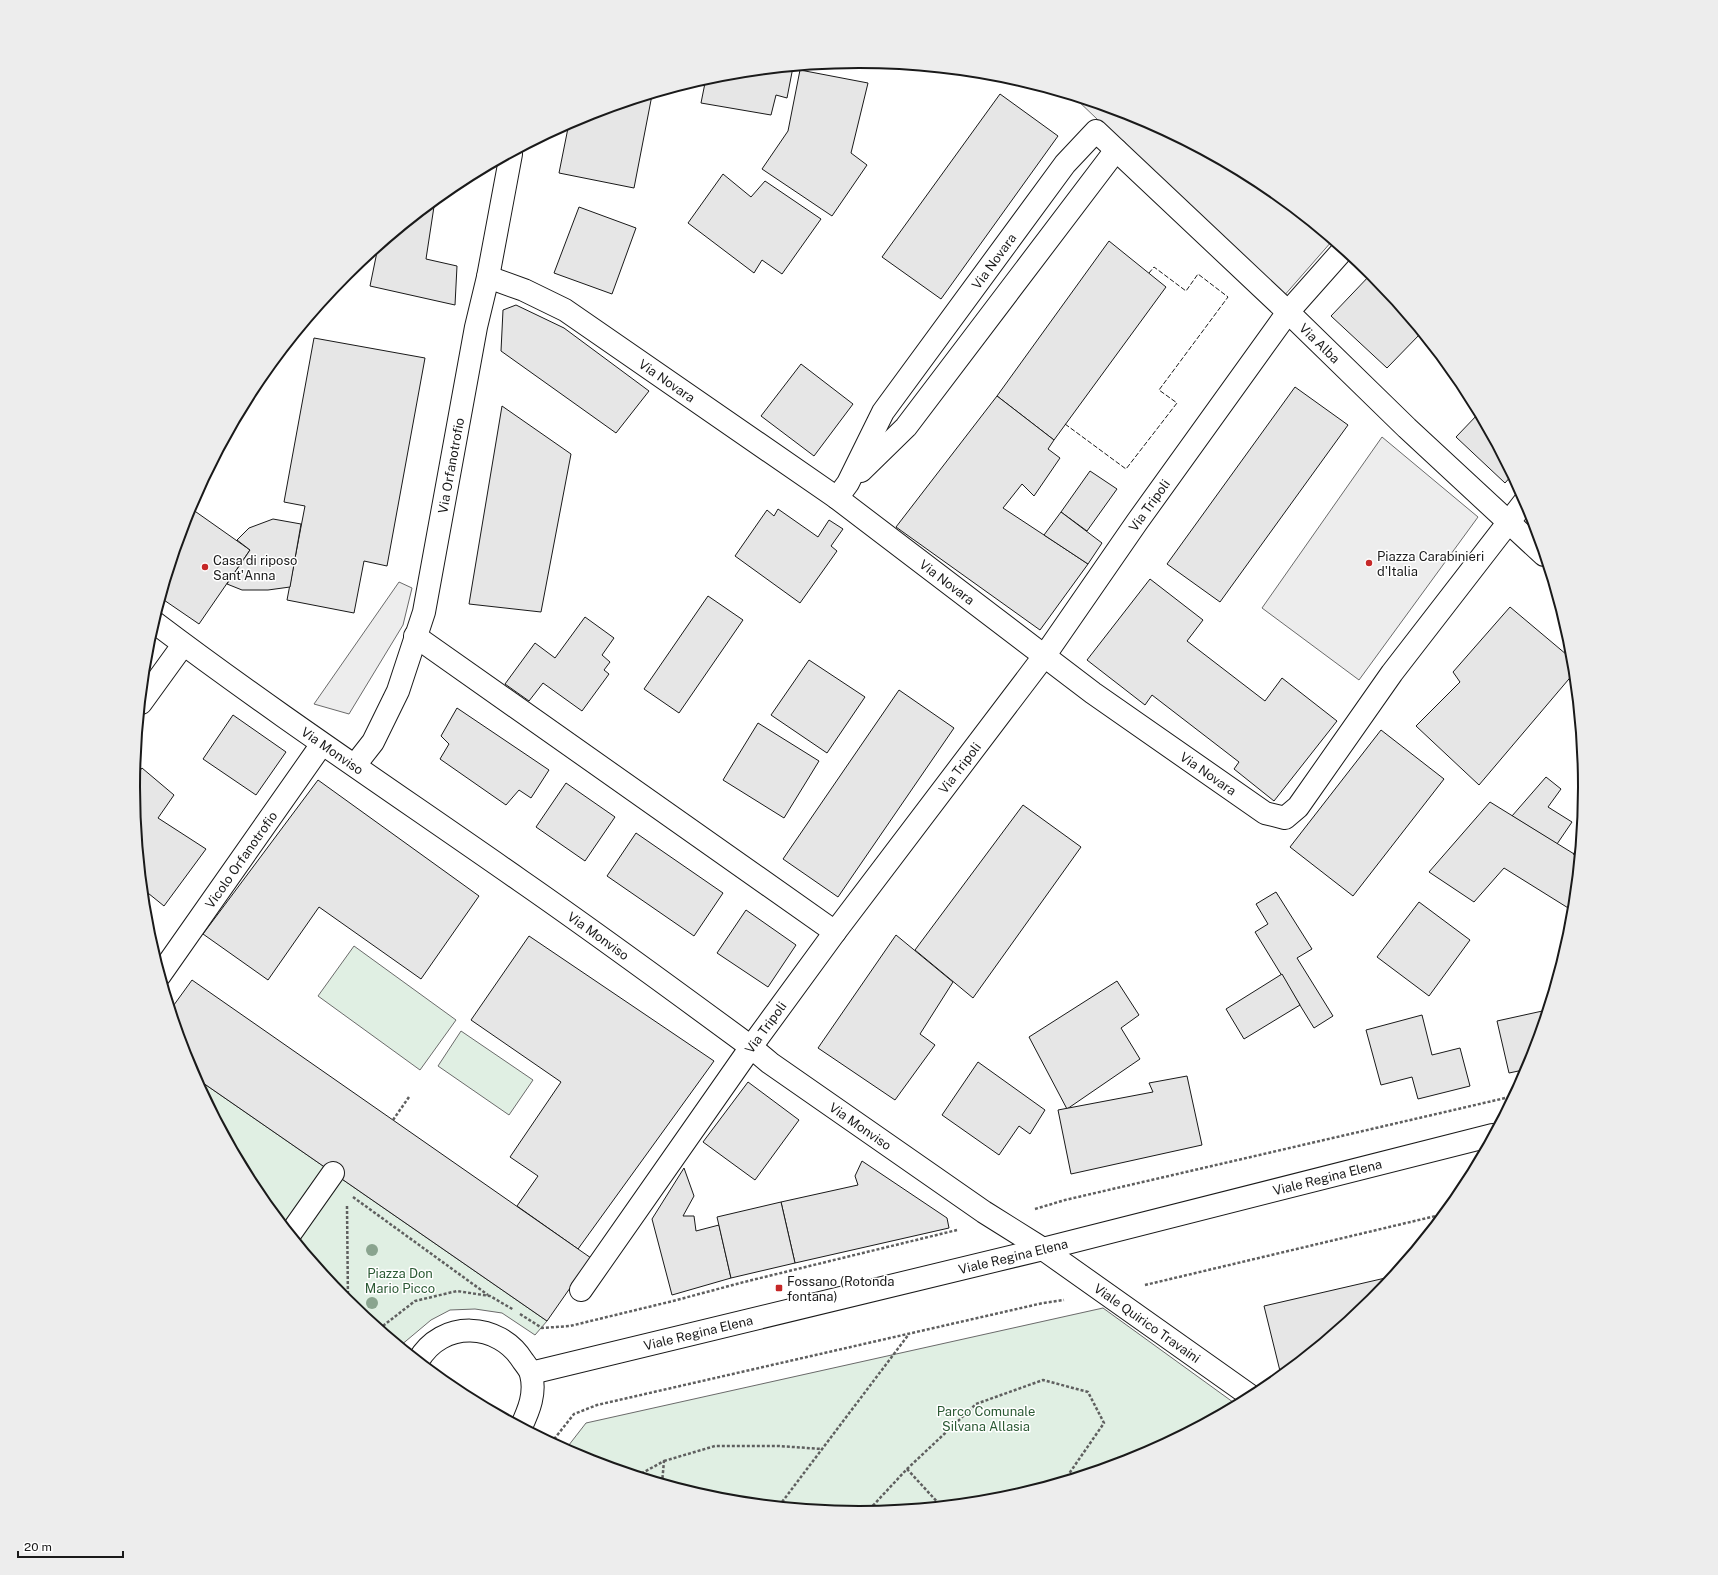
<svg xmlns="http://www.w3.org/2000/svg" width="1718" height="1575" font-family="'Public Sans',sans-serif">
  <rect width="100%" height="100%" fill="#fff"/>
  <g fill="#e0efe3" stroke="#6a6a6a">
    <path d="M354 946 456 1020 420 1070 318 996Z"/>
    <path d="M461 1031 533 1080 509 1115 438 1066Z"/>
    <path d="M193 1076 547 1321 535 1335 502 1313 475 1309 450 1310 431 1320 400 1346 345 1301 255 1191Z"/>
    <path d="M1103 1308 1237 1405 1137 1459 1001 1500 859 1514 717 1500 581 1459 565 1450 586 1423Z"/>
  </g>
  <g fill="#ededed" stroke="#6a6a6a">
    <path d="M1074 97 1137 116 1263 184 1332 241 1283 297Z"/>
    <path d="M1382 437 1478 517 1359 680 1262 608Z"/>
    <path d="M399 582 412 588 403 625 349 714 314 704Z"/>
  </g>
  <g fill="#e6e6e6" stroke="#1a1a1a">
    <path d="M793 67 787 98 776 95 771 115 701 103 706 78 717 75Z"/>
    <path d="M800 70 868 83 851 153 867 165 832 216 762 169 788 131Z"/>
    <path d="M1000 94 1058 136 941 299 882 257Z"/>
    <path d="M652 95 634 188 559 173 569 123 581 116Z"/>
    <path d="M723 174 751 197 765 181 821 219 782 274 762 260 754 273 688 223Z"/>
    <path d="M435 200 426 259 457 266 455 305 370 286 378 247Z"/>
    <path d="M579 207 636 228 612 294 554 273Z"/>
    <path d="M1109 241 1166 287 1054 440 997 396Z"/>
    <path d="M1372 273 1421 333 1387 368 1331 316Z"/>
    <path d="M516 305 564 328 649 391 616 433 501 351 503 310Z"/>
    <path d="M314 338 425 358 387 566 364 561 354 613 287 600 305 506 284 502Z"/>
    <path d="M801 364 853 404 814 456 761 416Z"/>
    <path d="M1295 387 1348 425 1220 602 1167 564Z"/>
    <path d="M997 396 1054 440 1048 449 1060 458 1034 496 1022 484 1003 508 1088 564 1040 630 896 527Z"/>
    <path d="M502 406 571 454 541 612 469 604Z"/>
    <path d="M1479 413 1512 475 1505 483 1456 437Z"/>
    <path d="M1090 471 1117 489 1087 531 1061 512Z"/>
    <path d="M189 507 250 550 199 624 161 598Z"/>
    <path d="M778 509 818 537 829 520 843 529 831 546 837 551 800 603 735 556 767 510 774 516Z"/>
    <path d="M1061 512 1102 543 1088 564 1044 535Z"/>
    <path d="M273 519 301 524 290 587 268 590H242L227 584 250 550 237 540 249 528Z"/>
    <path d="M1150 579 1203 620 1187 641 1265 701 1282 678 1337 721 1274 801 1234 769 1239 762 1152 695 1145 705 1087 660Z"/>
    <path d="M708 596 743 620 679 713 644 689Z"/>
    <path d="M1510 607 1573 660 1574 673 1479 785 1416 726 1460 682 1453 672Z"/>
    <path d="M585 617 614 638 602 655 610 662 604 670 609 674 582 711 543 683 529 701 505 684 535 643 555 658Z"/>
    <path d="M809 660 865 697 827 753 771 715Z"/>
    <path d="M899 690 954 728 838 897 783 859Z"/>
    <path d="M457 708 549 770 531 798 519 790 506 805 440 759 449 744 441 736Z"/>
    <path d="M233 715 286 752 256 795 203 759Z"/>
    <path d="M758 723 819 761 784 818 723 780Z"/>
    <path d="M1381 730 1444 779 1353 896 1290 847Z"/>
    <path d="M142 768 174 795 158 818 206 849 164 906 143 889 133 787V779Z"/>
    <path d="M1546 777 1561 789 1548 807 1572 822 1557 844 1512 816Z"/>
    <path d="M318 780 479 896 421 979 319 907 268 980 203 934Z"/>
    <path d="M566 783 615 817 585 861 536 827Z"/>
    <path d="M1490 802 1579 857 1573 911 1504 868 1474 902 1429 872Z"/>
    <path d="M1023 805 1081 847 973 998 915 950Z"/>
    <path d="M636 833 723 893 694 936 607 876Z"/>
    <path d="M1580 846 1579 857 1573 854Z"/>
    <path d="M1276 892 1312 949 1297 958 1333 1016 1314 1028 1255 932 1268 924 1256 904Z"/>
    <path d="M1419 902 1470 940 1429 996 1377 957Z"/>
    <path d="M746 910 796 945 768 987 717 953Z"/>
    <path d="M1573 917 1571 929V931L1566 927Z"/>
    <path d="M896 935 953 982 920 1034 935 1045 895 1100 818 1048Z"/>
    <path d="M529 936 714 1061 578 1249 517 1206 538 1176 510 1157 561 1082 471 1020Z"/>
    <path d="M1282 974 1300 1005 1244 1039 1226 1009Z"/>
    <path d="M192 980 591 1258 547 1321 193 1076 188 1065 171 1009Z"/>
    <path d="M1117 981 1139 1015 1121 1028 1140 1059 1067 1109 1029 1037Z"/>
    <path d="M1547 1010 1528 1069 1509 1073 1497 1021Z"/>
    <path d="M1422 1015 1432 1055 1460 1048 1470 1086 1418 1099 1412 1077 1381 1085 1366 1030Z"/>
    <path d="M978 1062 1045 1110 1030 1134 1019 1126 999 1155 942 1115Z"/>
    <path d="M1187 1076 1202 1145 1071 1174 1058 1110 1153 1092 1149 1083Z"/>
    <path d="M748 1082 799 1120 755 1180 703 1142Z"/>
    <path d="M862 1161 947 1218 949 1228 795 1263 781 1202 858 1185 855 1176Z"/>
    <path d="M684 1168 694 1196 683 1216H694L696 1231 719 1225 731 1278 672 1295 652 1219Z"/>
    <path d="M781 1202 795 1263 731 1278 717 1217Z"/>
    <path d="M1394 1276 1373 1301 1290 1369 1280 1371 1264 1306Z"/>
  </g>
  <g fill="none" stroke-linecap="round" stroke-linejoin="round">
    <defs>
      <g id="minor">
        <path id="s1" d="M488 277 524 290 565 310 837 498 1093 693 1265 813 1285 818 1298 807 1392 673 1525 501"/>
        <path d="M861 471 906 427 1116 150"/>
        <path id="s2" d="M837 498 848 483 883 412 1065 164 1096 131 1288 312 1407 428 1544 555"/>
        <path id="s3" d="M154 622C273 712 398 795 521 881 599 935 675 991 751 1047L770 1063 984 1212 1043 1249 1252 1397"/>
        <path d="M415 636 835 932"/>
        <path d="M141 703 183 645"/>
        <path id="s4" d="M355 765 373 742 398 691 424 612 476 327 488 277 511 154"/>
        <path id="s5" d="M160 975 322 744"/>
        <path d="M290 1234 333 1173"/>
        <path id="s6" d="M581 1290 751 1047 835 932 1045 655 1137 522 1288 312 1343 250"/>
      </g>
      <g id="major">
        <path d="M418 1361C442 1319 499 1322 523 1361 526 1365 530 1370 531 1374 536 1393 529 1410 521 1427"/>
        <path id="s7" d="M531 1373 1043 1249 1493 1135"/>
      </g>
    </defs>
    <use href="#minor" stroke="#1a1a1a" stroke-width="24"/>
    <use href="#major" stroke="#1a1a1a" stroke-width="24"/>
    <g stroke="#5f5f5f" stroke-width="2.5" stroke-dasharray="3 2" stroke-linecap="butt">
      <path d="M393 1120 409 1097"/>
      <path d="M353 1197 488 1295"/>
      <path d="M347 1206 348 1303"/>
      <path d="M1035 1209 1065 1200 1514 1096"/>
      <path d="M1145 1285 1444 1214"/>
      <path d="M520 1314 542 1328 570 1326 673 1301 744 1282 957 1230"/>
      <path d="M379 1329 415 1301 457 1291 490 1296 514 1310"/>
      <path d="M551 1443 574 1414 597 1405 1043 1303 1064 1300"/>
      <path d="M664 1461 715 1446H779L822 1449"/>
      <path d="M907 1469 941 1506"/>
      <path d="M637 1476 664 1461 662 1483"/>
      <path d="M779 1506 909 1334"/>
      <path d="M866 1513 907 1469 976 1404 1043 1380 1088 1392 1104 1423 1064 1481"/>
    </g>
    <use href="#minor" stroke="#fff" stroke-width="22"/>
    <use href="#major" stroke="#fff" stroke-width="22"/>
    <path stroke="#1a1a1a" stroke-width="1" stroke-dasharray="5 2" stroke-linecap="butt" d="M1065 424 1126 469 1177 403 1159 390 1228 297 1198 274 1186 291 1154 267 1149 273"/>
  </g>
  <g fill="#8aa48f">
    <circle cx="372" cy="1250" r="6"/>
    <circle cx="372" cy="1303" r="6"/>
  </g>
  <g fill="#c62828" stroke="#fff" stroke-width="1.5">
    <circle cx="1369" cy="563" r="4"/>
    <circle cx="205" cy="567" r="4"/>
    <rect x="775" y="1284" width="8" height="8" rx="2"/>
  </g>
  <g text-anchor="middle" stroke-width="3" stroke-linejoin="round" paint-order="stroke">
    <g font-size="13" fill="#1a1a1a" stroke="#fff">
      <text dy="5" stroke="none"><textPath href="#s2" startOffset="285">Via Novara</textPath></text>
      <text dy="5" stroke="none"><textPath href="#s2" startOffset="759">Via Alba</textPath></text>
      <text dy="5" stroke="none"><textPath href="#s1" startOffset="208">Via Novara</textPath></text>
      <text dy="5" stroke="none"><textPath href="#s4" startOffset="318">Via Orfanotrofio</textPath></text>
      <text dy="5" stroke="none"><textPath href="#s6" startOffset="969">Via Tripoli</textPath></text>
      <text dy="5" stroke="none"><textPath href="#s1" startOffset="553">Via Novara</textPath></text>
      <text dy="5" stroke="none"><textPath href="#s3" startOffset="220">Via Monviso</textPath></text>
      <text dy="5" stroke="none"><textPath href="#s6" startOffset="645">Via Tripoli</textPath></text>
      <text dy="5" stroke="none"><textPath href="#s1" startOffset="877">Via Novara</textPath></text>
      <text dy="5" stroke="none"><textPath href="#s5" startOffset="141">Vicolo Orfanotrofio</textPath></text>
      <text dy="5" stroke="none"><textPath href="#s3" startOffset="544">Via Monviso</textPath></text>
      <text dy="5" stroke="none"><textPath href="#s6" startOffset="321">Via Tripoli</textPath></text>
      <text dy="5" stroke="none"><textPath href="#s3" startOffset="868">Via Monviso</textPath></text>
      <text dy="5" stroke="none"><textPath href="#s7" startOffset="820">Viale Regina Elena</textPath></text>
      <text dy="5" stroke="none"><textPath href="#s7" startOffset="496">Viale Regina Elena</textPath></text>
      <text dy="5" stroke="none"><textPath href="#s3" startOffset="1216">Viale Quirico Travaini</textPath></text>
      <text dy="5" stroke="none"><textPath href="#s7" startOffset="172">Viale Regina Elena</textPath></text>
    </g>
    <g font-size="13" fill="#1a1a1a" stroke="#fff" text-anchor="start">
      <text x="1377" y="561">Piazza Carabinieri<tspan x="1377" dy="15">d'Italia</tspan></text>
      <text x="213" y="565">Casa di riposo<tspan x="213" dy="15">Sant'Anna</tspan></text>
      <text x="787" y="1286">Fossano (Rotonda<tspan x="787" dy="15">fontana)</tspan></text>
    </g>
    <g font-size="13" fill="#2b5a34" stroke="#fff">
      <text x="400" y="1278">Piazza Don<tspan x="400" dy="15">Mario Picco</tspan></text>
      <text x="986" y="1416">Parco Comunale<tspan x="986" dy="15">Silvana Allasia</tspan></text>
    </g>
  </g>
  <path d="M0 0H1718V1575H0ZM140 787a719 719 0 1 1 1438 0a719 719 0 1 1-1438 0Z" fill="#ededed" fill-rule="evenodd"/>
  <path fill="none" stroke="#1a1a1a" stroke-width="2" d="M140 787a719 719 0 1 1 1438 0a719 719 0 1 1-1438 0Z"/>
  <path d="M18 1551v6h105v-6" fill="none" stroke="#1a1a1a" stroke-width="2"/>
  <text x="24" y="1551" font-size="12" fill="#1a1a1a" stroke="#ffffff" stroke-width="3" paint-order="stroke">20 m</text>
</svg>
